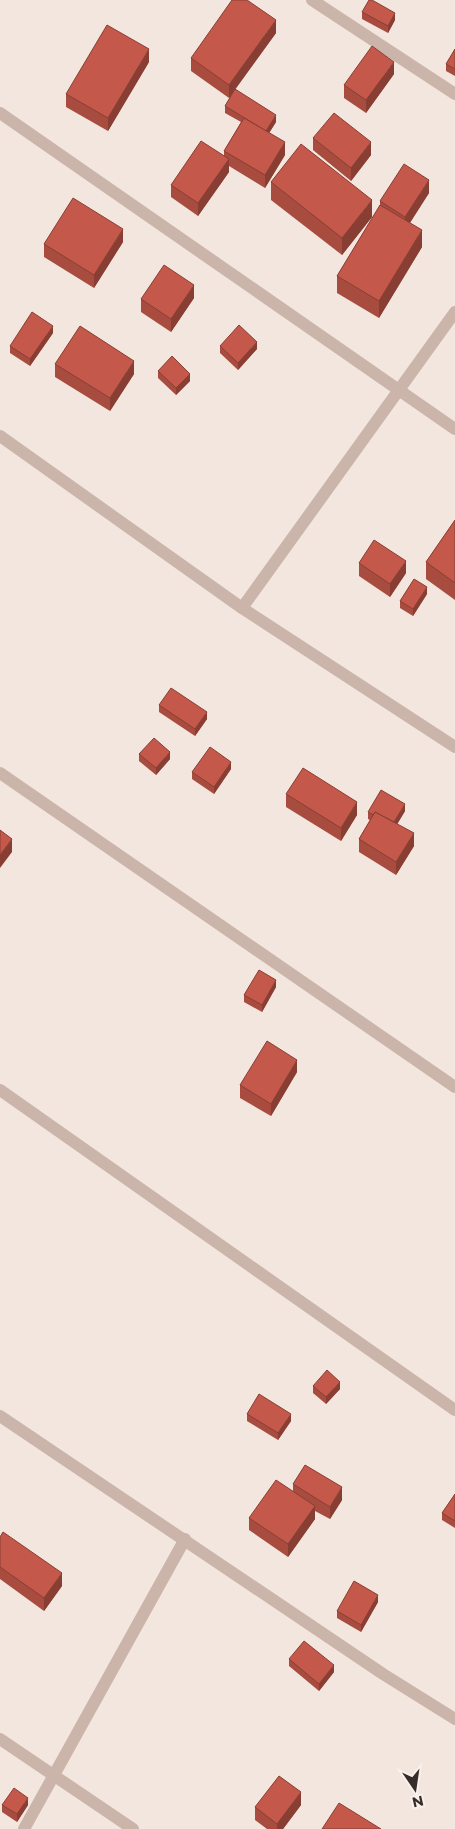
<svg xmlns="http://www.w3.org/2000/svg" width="455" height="1829" font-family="Montserrat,sans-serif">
  <rect width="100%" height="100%" fill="#f2e6de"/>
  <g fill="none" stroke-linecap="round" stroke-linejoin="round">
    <g stroke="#cbb5aa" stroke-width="12">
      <path d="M312 0 455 94"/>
      <path d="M0 113 455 429"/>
      <path d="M0 436 242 608 455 747"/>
      <path d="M242 608 455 312"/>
      <path d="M0 773 455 1087"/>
      <path d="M0 1090 455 1410"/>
      <path d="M0 1416 383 1674 455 1719"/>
      <path d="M0 1739 133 1829"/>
      <path d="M24 1829 185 1539"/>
    </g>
  </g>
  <g fill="#a94c40">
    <path d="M362 12 395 20 388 33 362 19Z"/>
    <path d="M276 33 235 89 276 122 269 133 285 155 265 188 229 166V172L198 216 171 197V185L224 156V151L241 122 225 113V106L234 91 229 98 191 71V58Z"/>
    <path d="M455 49V76L446 71V64Z"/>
    <path d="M149 62 108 131 66 107V94Z"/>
    <path d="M394 74 366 113 344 98V85Z"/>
    <path d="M313 138 371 155 351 181 313 150Z"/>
    <path d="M271 182 372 217 342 255 271 200Z"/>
    <path d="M429 193 410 223 422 247 379 318 337 293V276L380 206V201Z"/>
    <path d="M123 242 94 288 44 257V244Z"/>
    <path d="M194 298 171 332 141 312V299Z"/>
    <path d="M53 333 30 366 10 353V346Z"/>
    <path d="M220 346 257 349 238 370 220 353Z"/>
    <path d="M55 364 134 374 110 411 55 377Z"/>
    <path d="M158 371 190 381 176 395 158 378Z"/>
    <path d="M455 520V600L426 579V562Z"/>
    <path d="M359 563 406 573 390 597 359 576Z"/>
    <path d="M427 594 413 616 400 608V601Z"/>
    <path d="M159 705 207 719 195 736 159 712Z"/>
    <path d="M139 754 170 759 156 775 139 761Z"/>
    <path d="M231 769 214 794 192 779V772Z"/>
    <path d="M286 794 357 815 341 841 286 807Z"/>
    <path d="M405 811 397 824 414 846 396 875 359 852V839L370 820 368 819V812Z"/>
    <path d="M276 987 262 1012 244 1002V995Z"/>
    <path d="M297 1072 271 1116 240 1098V1085Z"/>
    <path d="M313 1386 340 1389 326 1404 313 1393Z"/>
    <path d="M247 1414 291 1421 278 1440 247 1421Z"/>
    <path d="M293 1484 342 1500 330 1519 315 1511V1519L288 1557 249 1530V1518L293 1491Z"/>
    <path d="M455 1494V1528L442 1520V1513Z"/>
    <path d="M0 1537 62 1586 44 1611 0 1579Z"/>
    <path d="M378 1602 361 1632 337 1618V1611Z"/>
    <path d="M289 1659 334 1672 319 1691 289 1666Z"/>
    <path d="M2 1805H28L17 1822 2 1812Z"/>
    <path d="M301 1805 283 1829H267L255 1820V1807Z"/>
  </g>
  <g fill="#893e34">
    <path d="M395 13V20L388 33V26Z"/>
    <path d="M276 20V33L229 98V85Z"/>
    <path d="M149 49V62L108 131V118Z"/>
    <path d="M394 62V74L366 113V100Z"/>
    <path d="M276 115V122L266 138V131Z"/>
    <path d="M285 142V155L265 188V175Z"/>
    <path d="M371 142V155L351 181V168Z"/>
    <path d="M229 159V172L198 216V203Z"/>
    <path d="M429 180V193L405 230V217Z"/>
    <path d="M372 200V217L342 255V238Z"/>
    <path d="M123 229V242L94 288V275Z"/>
    <path d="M422 230V247L379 318V301Z"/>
    <path d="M194 285V298L171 332V319Z"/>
    <path d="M53 326V333L30 366V359Z"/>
    <path d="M257 342V349L238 370V363Z"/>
    <path d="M134 361V374L110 411V398Z"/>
    <path d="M190 374V381L176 395V388Z"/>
    <path d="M406 561V573L390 597V584Z"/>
    <path d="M427 587V594L413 616V609Z"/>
    <path d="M207 712V719L195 736V729Z"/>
    <path d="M170 752V759L156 775V768Z"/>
    <path d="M231 762V769L214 794V787Z"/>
    <path d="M357 802V815L341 841V828Z"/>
    <path d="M405 804V811L392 833V826Z"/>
    <path d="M414 833V846L396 875V862Z"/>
    <path d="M12 839V852L0 868V855Z"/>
    <path d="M276 980V987L262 1012V1005Z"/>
    <path d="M297 1060V1072L271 1116V1104Z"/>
    <path d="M340 1382V1389L326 1404V1397Z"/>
    <path d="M291 1414V1421L278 1440V1433Z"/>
    <path d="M342 1487V1500L330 1519V1507Z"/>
    <path d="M315 1506V1519L288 1557V1544Z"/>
    <path d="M62 1573V1586L44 1611V1598Z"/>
    <path d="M378 1595V1602L361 1632V1625Z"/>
    <path d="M334 1665V1672L319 1691V1684Z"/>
    <path d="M301 1792V1805L283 1829H277V1824Z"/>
    <path d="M28 1798V1805L17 1822V1814Z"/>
  </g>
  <g fill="#c4584a" stroke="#893e34">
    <path d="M232 0H247L276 20 229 85 191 58Z"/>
    <path d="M369 0H372L395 13 388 26 362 12Z"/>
    <path d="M107 25 149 49 108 118 66 94Z"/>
    <path d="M372 46 394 62 366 100 344 85Z"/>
    <path d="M455 49V69L446 64Z"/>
    <path d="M235 89 276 115 266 131 225 106Z"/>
    <path d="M334 113 371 142 351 168 313 138Z"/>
    <path d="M244 118 285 142 265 175 224 151Z"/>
    <path d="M201 141 229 159 198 203 171 185Z"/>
    <path d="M301 144 372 200 342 238 271 182Z"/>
    <path d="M404 164 429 180 405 217 380 201Z"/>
    <path d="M73 198 123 229 94 275 44 244Z"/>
    <path d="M380 205 422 230 379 301 337 276Z"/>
    <path d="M164 265 194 285 171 319 141 299Z"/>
    <path d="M32 312 53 326 30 359 10 346Z"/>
    <path d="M239 325 257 342 238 363 220 346Z"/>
    <path d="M80 326 134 361 110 398 55 364Z"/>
    <path d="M172 356 190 374 176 388 158 371Z"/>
    <path d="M455 520V583L426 562Z"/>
    <path d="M374 540 406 561 390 584 359 563Z"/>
    <path d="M414 579 427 587 413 609 400 601Z"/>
    <path d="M171 688 207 712 195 729 159 705Z"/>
    <path d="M154 738 170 752 156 768 139 754Z"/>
    <path d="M210 747 231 762 214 787 192 772Z"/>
    <path d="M303 768 357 802 341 828 286 794Z"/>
    <path d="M381 790 405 804 394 822 375 812 373 815 368 812Z"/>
    <path d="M375 812 414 833 396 862 359 839Z"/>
    <path d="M0 830 12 839 0 855Z"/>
    <path d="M259 970 276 980 262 1005 244 995Z"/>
    <path d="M267 1041 297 1060 271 1104 240 1085Z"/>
    <path d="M327 1370 340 1382 326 1397 313 1386Z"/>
    <path d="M259 1394 291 1414 278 1433 247 1414Z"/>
    <path d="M305 1465 342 1487 330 1507 293 1484Z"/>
    <path d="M276 1480 315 1506 288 1544 249 1518Z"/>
    <path d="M455 1494V1521L442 1513Z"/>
    <path d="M3 1532 62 1573 44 1598 0 1567V1537Z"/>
    <path d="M354 1581 378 1595 361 1625 337 1611Z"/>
    <path d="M304 1641 334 1665 319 1684 289 1659Z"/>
    <path d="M279 1776 301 1792 277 1824 255 1807Z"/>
    <path d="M14 1788 28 1798 17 1814 2 1805Z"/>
    <path d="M339 1803 381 1829H322Z"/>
  </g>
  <g transform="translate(415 1789) rotate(167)" stroke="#faf1eb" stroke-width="4" paint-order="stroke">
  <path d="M0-4L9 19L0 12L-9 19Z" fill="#382c2a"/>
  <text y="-8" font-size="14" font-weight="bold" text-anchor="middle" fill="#382c2a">N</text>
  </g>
</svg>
